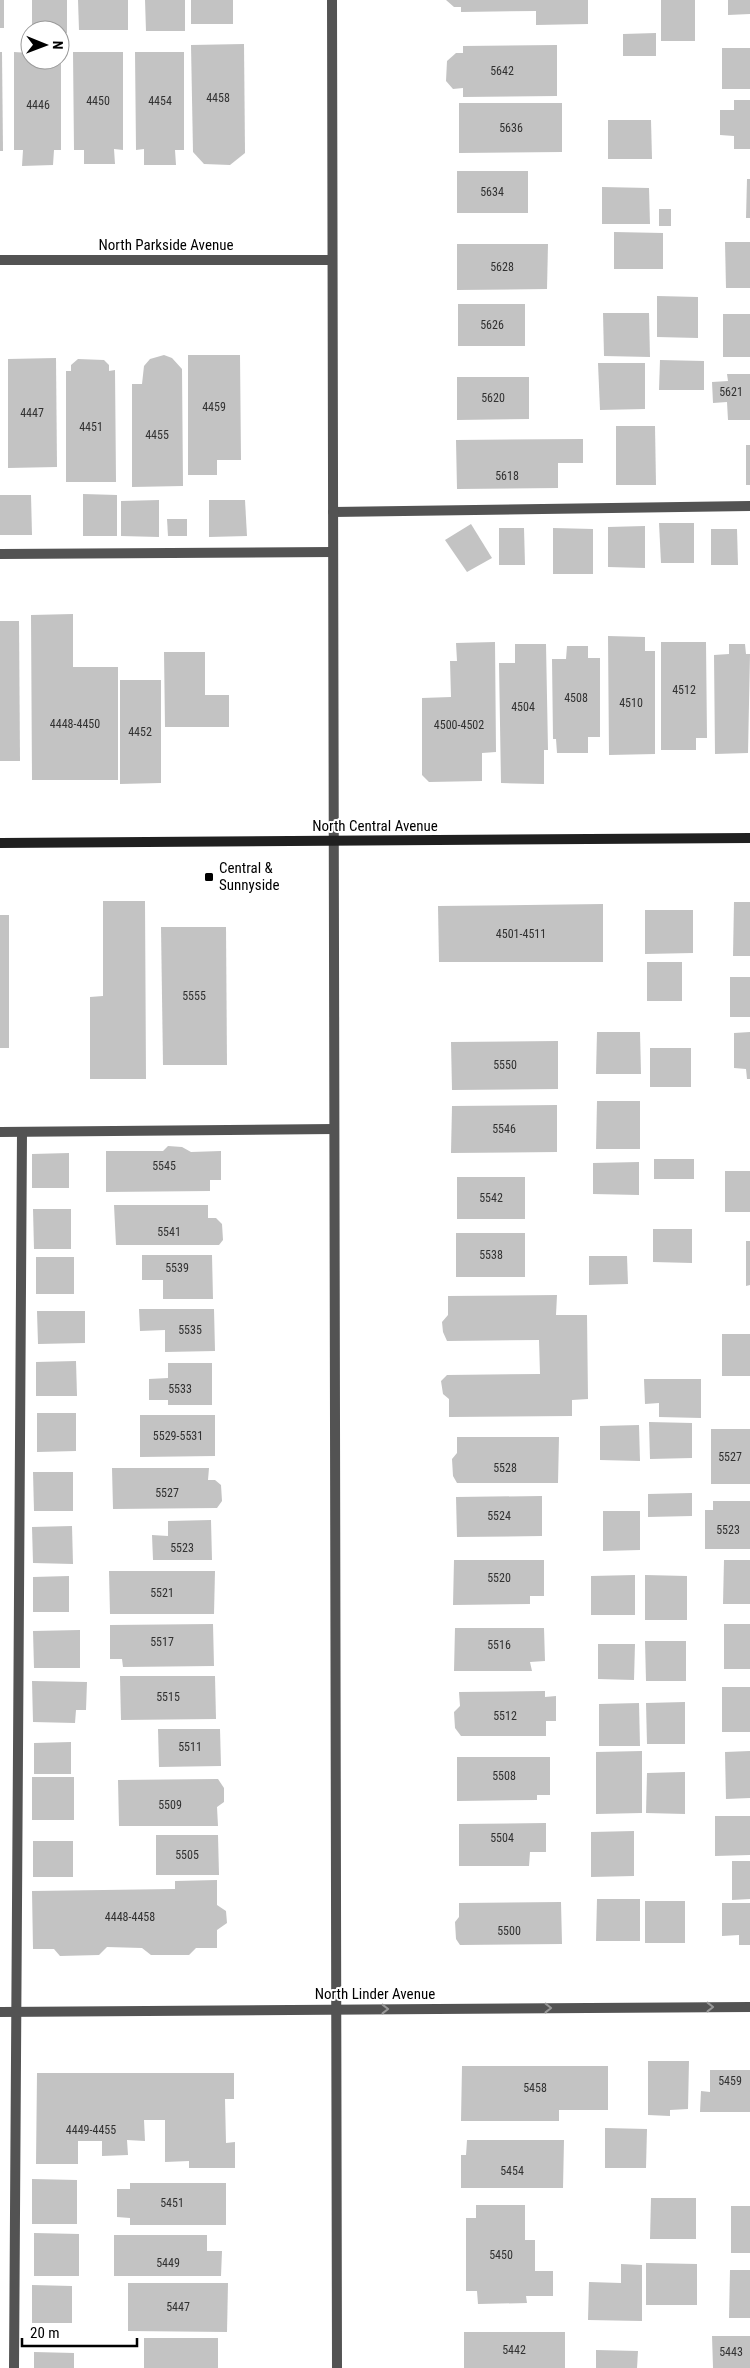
<svg xmlns="http://www.w3.org/2000/svg" width="750" height="2368" font-family="'Roboto Condensed',sans-serif">
  <rect width="100%" height="100%" fill="#fff"/>
  <g fill="#c3c3c3">
    <rect x="0" y="0" width="4" height="28"/>
    <path d="M32 0H67V33H60V30H32Z"/>
    <path d="M78 0H128V30H79Z"/>
    <path d="M145 0H185V31H146Z"/>
    <rect x="191" y="0" width="42" height="24"/>
    <path d="M446 0H588V24L536 25V11L461 12V7H454Z"/>
    <rect x="661" y="0" width="34" height="41"/>
    <path d="M728 0H750V14L728 15Z"/>
    <path d="M656 33V56H623V34Z"/>
    <path d="M244 44 245 153 230 165 204 164 193 152 191 45Z"/>
    <path d="M557 45V96L463 97V88L453 89 446 81 447 61 456 53H463V46Z"/>
    <rect x="722" y="48" width="28" height="41"/>
    <path d="M0 52H2L3 151H0Z"/>
    <path d="M14 52 30 53V60H61V150H54L53 165 22 166 23 150H14Z"/>
    <path d="M73 52H123V150L114 149 115 164H84V150H74Z"/>
    <path d="M135 52H184V150H175L176 165H144V149L136 150Z"/>
    <path d="M734 100H750V149H734V136L720 135V110H734Z"/>
    <path d="M459 103H562V152L459 153Z"/>
    <path d="M608 120H651L652 159H608Z"/>
    <rect x="457" y="171" width="71" height="42"/>
    <path d="M747 179H750V218H746Z"/>
    <path d="M602 187 649 188 650 224H602Z"/>
    <rect x="659" y="209" width="12" height="17"/>
    <path d="M614 232 663 233V269H614Z"/>
    <path d="M725 242H750V288H726Z"/>
    <path d="M457 244H548L547 289 457 290Z"/>
    <path d="M657 296 698 297V338L657 337Z"/>
    <rect x="458" y="304" width="67" height="42"/>
    <path d="M603 313H649L650 357 604 356Z"/>
    <rect x="723" y="314" width="27" height="43"/>
    <path d="M164 355 172 358 182 369 183 486 132 487V384H142L144 366 150 359Z"/>
    <path d="M188 355H240L241 460H217V475H188Z"/>
    <path d="M56 358 57 467 8 468V359Z"/>
    <path d="M78 359 104 360 109 365V371L115 370 116 482H66V371H71V365Z"/>
    <path d="M660 360 704 361V390H659Z"/>
    <path d="M598 363H645V409L600 410Z"/>
    <path d="M727 374H750V420H728L727 402 713 403 712 382 728 381Z"/>
    <path d="M457 377H529V419L457 420Z"/>
    <path d="M616 426H655L656 485H616Z"/>
    <path d="M583 439V463H558V488L457 489 456 440Z"/>
    <rect x="746" y="445" width="4" height="40"/>
    <path d="M83 494 117 495V536H83Z"/>
    <path d="M0 495H31L32 535H0Z"/>
    <path d="M159 500V537L121 536V501Z"/>
    <path d="M209 500H245L247 536 209 537Z"/>
    <path d="M167 519H187V536H168Z"/>
    <path d="M659 523H694V563H661Z"/>
    <path d="M471 524 492 558 467 572 445 540Z"/>
    <path d="M645 526V568L608 567V527Z"/>
    <path d="M499 528H524L525 565H499Z"/>
    <path d="M553 528 593 529V574H553Z"/>
    <path d="M711 529H737L738 565H711Z"/>
    <path d="M73 614V667H118V780H32L31 615Z"/>
    <path d="M0 621H19L20 761H0Z"/>
    <path d="M608 636 645 637V651H655V754L609 755Z"/>
    <path d="M495 642 496 752 482 753V781L429 782 422 775V698L451 697 450 661H457L456 643Z"/>
    <path d="M661 642H706L707 738H696V750H661Z"/>
    <path d="M515 644H546L548 750H544V784L501 783 499 663H515Z"/>
    <path d="M729 644H745L746 654H750L748 753 715 754 714 655 729 654Z"/>
    <path d="M567 646H588V658H600V737H588V753H557L556 739H553L552 659H566Z"/>
    <path d="M164 652H205V695H229V727H165Z"/>
    <path d="M120 680H161V783L120 784Z"/>
    <path d="M103 901H145L146 1079H90V997L103 996Z"/>
    <path d="M734 902H750V956H733Z"/>
    <path d="M603 904V962H439L438 906Z"/>
    <path d="M645 910H693V953L645 954Z"/>
    <rect x="0" y="915" width="9" height="133"/>
    <path d="M161 927H226L227 1065H163Z"/>
    <rect x="647" y="962" width="35" height="39"/>
    <rect x="730" y="977" width="20" height="40"/>
    <path d="M597 1032H640L641 1074H596Z"/>
    <path d="M750 1032V1079H747L746 1069 734 1068V1033Z"/>
    <path d="M558 1041V1089L452 1090 451 1042Z"/>
    <rect x="650" y="1048" width="41" height="39"/>
    <path d="M597 1101H640V1149H596Z"/>
    <path d="M557 1105V1152L451 1153 452 1106Z"/>
    <path d="M168 1146 182 1147 191 1152 221 1151V1180H210V1191L106 1192V1151H163Z"/>
    <path d="M69 1153V1188H32V1154Z"/>
    <rect x="654" y="1159" width="40" height="20"/>
    <path d="M639 1162V1195L593 1194V1163Z"/>
    <rect x="725" y="1171" width="25" height="41"/>
    <rect x="457" y="1177" width="68" height="42"/>
    <path d="M114 1205H208V1218H216L222 1224 223 1240 219 1245H116Z"/>
    <path d="M33 1209H71V1249H34Z"/>
    <path d="M653 1229H692V1263L653 1262Z"/>
    <rect x="456" y="1233" width="69" height="44"/>
    <path d="M746 1241H750V1285L746 1286Z"/>
    <path d="M142 1255H212L213 1299H163V1280H142Z"/>
    <path d="M589 1256H627L628 1284 589 1285Z"/>
    <rect x="36" y="1257" width="38" height="37"/>
    <path d="M557 1295 556 1315H587L588 1399 572 1400V1416L449 1417V1399L443 1394 441 1381 447 1375 540 1374 539 1340 447 1341 443 1332 442 1322 448 1315V1296Z"/>
    <path d="M139 1309H214L215 1351 165 1352V1330L140 1331Z"/>
    <path d="M37 1311H85V1343L38 1344Z"/>
    <rect x="722" y="1334" width="28" height="42"/>
    <path d="M76 1361 77 1396H36V1362Z"/>
    <path d="M168 1363H212V1405H168V1400H149V1379L168 1378Z"/>
    <path d="M644 1379H701V1418L659 1417V1403L645 1404Z"/>
    <path d="M37 1413H76V1451L37 1452Z"/>
    <path d="M140 1415H215V1456L140 1457Z"/>
    <path d="M649 1422 692 1423V1458L650 1459Z"/>
    <path d="M639 1425 640 1461 600 1460V1426Z"/>
    <rect x="711" y="1429" width="39" height="55"/>
    <path d="M457 1437H559L558 1483H457L453 1476 452 1459 457 1453Z"/>
    <path d="M112 1468H209L208 1480H215L221 1485 222 1501 217 1508 113 1509Z"/>
    <path d="M33 1472H73V1511H34Z"/>
    <path d="M692 1493V1516L648 1517V1494Z"/>
    <path d="M542 1496V1536L457 1537 456 1497Z"/>
    <path d="M713 1501H750V1549H705V1510H713Z"/>
    <path d="M603 1511H640V1550L603 1551Z"/>
    <path d="M211 1520 212 1560H153L152 1535 168 1536V1521Z"/>
    <path d="M72 1526 73 1564 33 1563 32 1527Z"/>
    <path d="M454 1560H544V1596H530V1604L453 1605Z"/>
    <path d="M724 1560H750V1604H723Z"/>
    <path d="M109 1571H215L214 1614H110Z"/>
    <path d="M635 1575V1615H591V1576Z"/>
    <path d="M645 1575 687 1576V1620H645Z"/>
    <path d="M69 1576V1612H33V1577Z"/>
    <path d="M213 1624 214 1666 123 1667 122 1659H110V1625Z"/>
    <rect x="724" y="1624" width="26" height="45"/>
    <path d="M455 1628H544L545 1661 530 1662 532 1671H454Z"/>
    <path d="M80 1630V1668H34L33 1631Z"/>
    <path d="M645 1641H686V1681H646Z"/>
    <path d="M598 1644H635L634 1680 598 1679Z"/>
    <path d="M120 1676H215L216 1719 121 1720Z"/>
    <path d="M32 1681 87 1682 86 1710H76L75 1723 33 1722Z"/>
    <rect x="722" y="1687" width="28" height="45"/>
    <path d="M545 1691V1697L556 1696V1721H546V1736H461L455 1728 454 1712 460 1706 459 1692Z"/>
    <path d="M685 1702V1744H647L646 1703Z"/>
    <path d="M639 1703 640 1746H599V1704Z"/>
    <path d="M158 1729H220L221 1766 159 1767Z"/>
    <path d="M71 1742V1774H34V1743Z"/>
    <path d="M642 1751V1813L596 1814V1752Z"/>
    <path d="M750 1751V1798L726 1799 725 1752Z"/>
    <path d="M457 1757H550V1795H537V1800L457 1801Z"/>
    <path d="M685 1772V1814L646 1813 647 1773Z"/>
    <rect x="32" y="1777" width="42" height="43"/>
    <path d="M218 1779 224 1788V1802L217 1807 218 1826H119L118 1780Z"/>
    <path d="M715 1816H750V1855L715 1856Z"/>
    <path d="M546 1823V1852H530L529 1866H459V1824Z"/>
    <path d="M634 1831V1876L591 1877V1832Z"/>
    <path d="M156 1835H218L219 1875H156Z"/>
    <rect x="33" y="1841" width="40" height="36"/>
    <path d="M732 1861H750V1899L732 1900Z"/>
    <path d="M217 1880V1905L226 1911 227 1923 217 1930V1948H196L189 1955H151L142 1948 107 1947 99 1955 60 1956 54 1949H33L32 1891 175 1889V1881Z"/>
    <path d="M597 1899H640V1941H596Z"/>
    <rect x="645" y="1901" width="40" height="42"/>
    <path d="M561 1902 562 1944 460 1945 456 1939 455 1922 459 1917V1903Z"/>
    <path d="M722 1903H750V1945H739V1935L722 1936Z"/>
    <path d="M648 2061H689L688 2109 670 2110V2116L648 2115Z"/>
    <path d="M462 2066H608V2110H559V2121H461Z"/>
    <path d="M710 2070H750V2112H700L701 2091 710 2092Z"/>
    <path d="M37 2073H234V2099H225L226 2143 235 2142V2168H189V2161L165 2162V2120H144L145 2141 127 2140 128 2155 102 2156V2141H78V2164H36Z"/>
    <path d="M605 2128 647 2129 646 2168H605Z"/>
    <path d="M467 2140H564L563 2188H461V2155H466Z"/>
    <path d="M32 2179 77 2180V2224H32Z"/>
    <path d="M130 2183H226V2225H130V2218L117 2217V2189H130Z"/>
    <path d="M651 2198H696V2239H650Z"/>
    <path d="M476 2205H525V2240H535V2271H553V2296H526L527 2303 478 2304 477 2291H466V2218H476Z"/>
    <rect x="731" y="2206" width="19" height="47"/>
    <path d="M34 2233 79 2234V2276H34Z"/>
    <path d="M114 2235H207V2251H222L221 2276H114Z"/>
    <path d="M646 2263 697 2264V2305H646Z"/>
    <path d="M621 2264 642 2265V2321L588 2320 589 2282 621 2283Z"/>
    <path d="M730 2270H750V2318H729Z"/>
    <path d="M128 2283H228L227 2332 128 2331Z"/>
    <path d="M32 2285 72 2286V2323H32Z"/>
    <rect x="464" y="2332" width="101" height="36"/>
    <path d="M712 2336H750V2368H713Z"/>
    <rect x="144" y="2338" width="74" height="30"/>
    <path d="M596 2350 638 2351 637 2368H596Z"/>
    <path d="M34 2352 74 2353V2368H34Z"/>
  </g>
  <g fill="none" stroke-linecap="round" stroke-linejoin="round">
    <g stroke="#535353" stroke-width="10">
      <path d="M333 512 750 506"/>
      <path d="M0 554 333 552"/>
      <path d="M0 1132 334 1129"/>
      <path d="M14 2368 22 1132"/>
    </g>
    <g stroke="#535353" stroke-width="10">
      <path d="M0 260H332"/>
      <path d="M0 2012 750 2007"/>
    </g>
    <path stroke="#535353" stroke-width="10" d="M332 0 337 2368"/>
    <path stroke="#202020" stroke-width="10" d="M0 843 750 838"/>
  </g>
  <defs><path id="oneway-chevron" d="M-2-3.5L2.5 0L-2 3.5" fill="none" stroke-width="1.6" stroke-linecap="round" stroke-linejoin="round" transform="scale(1.25)"/></defs>
  <g stroke="#989898">
    <use href="#oneway-chevron" transform="translate(710 2007)"/>
    <use href="#oneway-chevron" transform="translate(548 2008)"/>
    <use href="#oneway-chevron" transform="translate(385 2009)"/>
  </g>
  <rect fill="#000" stroke="#fff" stroke-width="2" x="204" y="872" width="10" height="10" rx="2.5"/>
  <g text-anchor="middle" stroke-width="4" stroke-linejoin="round" paint-order="stroke">
    <g font-size="12" fill="#313131">
      <text x="502" y="75">5642</text>
      <text x="218" y="102">4458</text>
      <text x="98" y="105">4450</text>
      <text x="160" y="105">4454</text>
      <text x="38" y="109">4446</text>
      <text x="511" y="132">5636</text>
      <text x="492" y="196">5634</text>
      <text x="502" y="271">5628</text>
      <text x="492" y="329">5626</text>
      <text x="731" y="396">5621</text>
      <text x="493" y="402">5620</text>
      <text x="214" y="411">4459</text>
      <text x="32" y="417">4447</text>
      <text x="91" y="431">4451</text>
      <text x="157" y="439">4455</text>
      <text x="507" y="480">5618</text>
      <text x="684" y="694">4512</text>
      <text x="576" y="702">4508</text>
      <text x="631" y="707">4510</text>
      <text x="523" y="711">4504</text>
      <text x="75" y="728">4448-4450</text>
      <text x="459" y="729">4500-4502</text>
      <text x="140" y="736">4452</text>
      <text x="521" y="938">4501-4511</text>
      <text x="194" y="1000">5555</text>
      <text x="505" y="1069">5550</text>
      <text x="504" y="1133">5546</text>
      <text x="164" y="1170">5545</text>
      <text x="491" y="1202">5542</text>
      <text x="169" y="1236">5541</text>
      <text x="491" y="1259">5538</text>
      <text x="177" y="1272">5539</text>
      <text x="190" y="1334">5535</text>
      <text x="180" y="1393">5533</text>
      <text x="178" y="1440">5529-5531</text>
      <text x="730" y="1461">5527</text>
      <text x="505" y="1472">5528</text>
      <text x="167" y="1497">5527</text>
      <text x="499" y="1520">5524</text>
      <text x="728" y="1534">5523</text>
      <text x="182" y="1552">5523</text>
      <text x="499" y="1582">5520</text>
      <text x="162" y="1597">5521</text>
      <text x="162" y="1646">5517</text>
      <text x="499" y="1649">5516</text>
      <text x="168" y="1701">5515</text>
      <text x="505" y="1720">5512</text>
      <text x="190" y="1751">5511</text>
      <text x="504" y="1780">5508</text>
      <text x="170" y="1809">5509</text>
      <text x="502" y="1842">5504</text>
      <text x="187" y="1859">5505</text>
      <text x="130" y="1921">4448-4458</text>
      <text x="509" y="1935">5500</text>
      <text x="730" y="2085">5459</text>
      <text x="535" y="2092">5458</text>
      <text x="91" y="2134">4449-4455</text>
      <text x="512" y="2175">5454</text>
      <text x="172" y="2207">5451</text>
      <text x="501" y="2259">5450</text>
      <text x="168" y="2267">5449</text>
      <text x="178" y="2311">5447</text>
      <text x="514" y="2354">5442</text>
      <text x="731" y="2356">5443</text>
    </g>
    <g font-size="15" fill="#000" stroke="#fff">
      <text x="166" y="250">North Parkside Avenue</text>
      <text x="375" y="831">North Central Avenue</text>
      <text x="375" y="1999">North Linder Avenue</text>
    </g>
    <g font-size="15" fill="#000" stroke="#fff" text-anchor="start">
      <text x="219" y="873">Central &amp;<tspan x="219" dy="17">Sunnyside</tspan></text>
    </g>
  </g>
  <g transform="translate(45 45) rotate(91)"><circle r="24" fill="#ffffff" stroke="#999999"/>
  <path d="M0-4L9 19L0 12L-9 19Z" fill="#000000"/>
  <text y="-8" font-size="14" font-weight="bold" text-anchor="middle" fill="#000000">N</text>
  </g>
  <path d="M22 2338v8h115v-8" fill="none" stroke="#000000" stroke-width="2.5"/>
  <text x="30" y="2338" font-size="15" fill="#000000" stroke="#ffffff" stroke-width="4" paint-order="stroke">20 m</text>
</svg>
